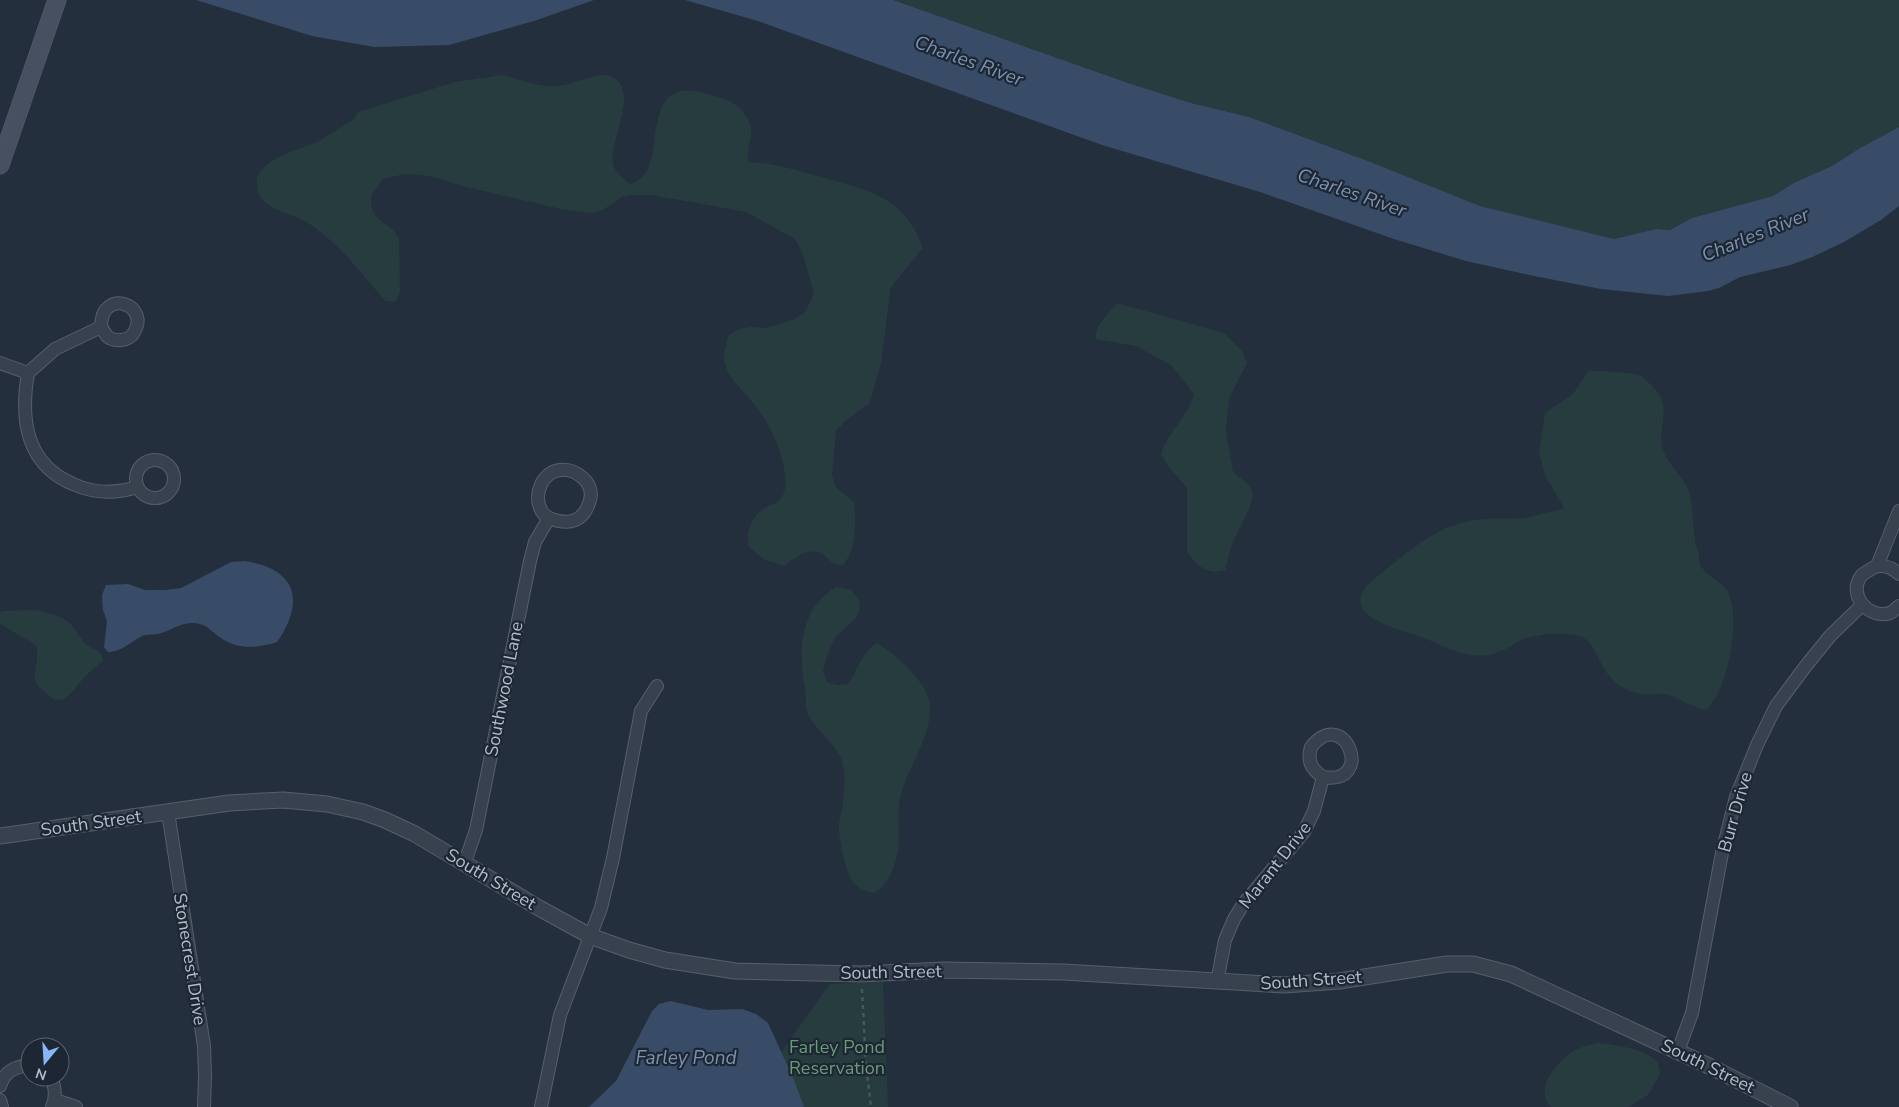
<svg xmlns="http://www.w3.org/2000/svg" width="1899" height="1107" font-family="'Nunito Sans',sans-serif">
  <rect width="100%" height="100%" fill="#242f3e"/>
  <g fill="#263c3f">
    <path d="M893 0H1899V127L1860 148 1832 166 1794 184 1773 196 1692 218 1670 230 1656 229 1614 239 1480 206 1368 161 1249 117 1191 103 1131 84Z"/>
    <path d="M502 75C519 79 540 88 558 86 571 85 600 71 611 76 643 92 605 143 614 167 617 174 624 179 630 184 667 175 643 109 675 93 689 86 710 95 724 99 737 103 746 112 750 124 754 137 745 150 749 162 773 163 795 170 817 176 840 182 865 188 886 200 904 210 916 229 923 248L891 287 881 362 870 403 844 422 836 431 832 475 836 487 854 502C856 522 857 550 843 565 834 565 831 562 825 556 812 544 795 558 784 566L765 560 748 546C746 528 754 513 770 505 776 503 779 503 782 497 789 485 784 468 781 456 777 439 765 419 755 405 745 391 725 377 724 358 724 350 727 342 729 335L739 329 752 327 767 328 795 319 805 312 814 294 803 254 795 239 746 212 652 195H629L620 198 603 210 591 213 561 209 466 187 430 176 405 174 383 179 371 196C371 201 371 209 374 213 381 225 395 226 399 240L400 292 395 302 385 301C362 274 339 243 308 223 294 214 272 212 261 198 256 191 257 183 257 176L267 164 283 155 317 142 353 120 358 112 455 82Z"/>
    <path d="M1117 303 1224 333 1242 351 1247 363 1229 398 1226 431 1233 472 1250 486 1253 494 1250 507 1232 544 1225 570C1207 576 1197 565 1187 552V488L1168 466 1161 454C1168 431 1188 417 1194 394L1171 365 1136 346 1095 339 1098 326Z"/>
    <path d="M1588 371C1598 371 1633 372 1641 376 1645 378 1651 385 1655 389 1673 410 1656 428 1663 450 1669 467 1686 478 1690 495 1694 510 1692 525 1695 540 1695 545 1698 550 1699 555 1699 558 1699 563 1701 566 1706 575 1719 581 1726 589 1743 612 1728 692 1706 710 1692 707 1685 702 1672 696 1663 692 1655 695 1646 694 1633 694 1621 688 1612 679 1600 668 1595 642 1582 637 1567 631 1534 634 1519 641 1509 647 1500 653 1488 655 1465 659 1445 646 1424 638 1406 631 1387 628 1371 617 1359 609 1357 598 1366 586 1398 560 1428 530 1469 521 1487 517 1505 520 1523 518 1536 516 1551 512 1564 508L1545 475 1539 452 1545 413 1573 394Z"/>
    <path d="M836 587 851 590 859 600 860 609 856 618 835 637 828 653 823 671 827 682 837 685 848 684C858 670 862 652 877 643 895 654 928 682 930 705 932 738 906 768 900 799 896 818 902 838 896 859 893 872 886 887 874 893 866 891 859 889 854 883 846 875 838 837 839 825 839 820 841 815 842 810 844 795 846 776 842 761 835 741 813 730 807 711 805 704 806 696 805 688 798 650 799 610 836 587Z"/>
    <path d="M35 610C47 612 61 615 71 624 77 630 80 640 88 646 96 651 102 650 103 661 96 666 89 672 83 679 73 690 63 710 47 694 44 691 38 687 36 683 32 675 40 659 36 645L0 624V613L3 611Z"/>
    <path d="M883 982 888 1107H674L770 1068 830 984Z"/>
    <path d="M1597 1043C1612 1044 1647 1049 1657 1062 1659 1065 1660 1070 1660 1074L1648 1095 1628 1107H1552C1531 1090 1560 1057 1578 1049 1584 1046 1591 1045 1597 1043Z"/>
  </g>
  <g fill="#394c67">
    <path d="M196 0H594L534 21 449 45 374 47 312 36Z"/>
    <path d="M685 0H893L1131 84 1191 103 1249 117 1368 161 1480 206 1614 239 1656 229 1670 230 1692 218 1773 196 1794 183 1832 166 1860 148 1899 127V206L1881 220 1844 242 1810 258 1790 265 1740 277 1719 288 1708 291 1668 296 1601 289 1534 276 1466 261 1394 239 1260 192 1102 145 758 21Z"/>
    <path d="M244 561C296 568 306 601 277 642 259 648 238 650 221 638 212 632 207 624 195 623 181 622 170 631 158 634 152 635 147 634 142 636 130 642 122 652 108 652L104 647 107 621 103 610 102 595 106 585 128 584 145 590H165L181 588 231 562Z"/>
    <path d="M671 1001 708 1010 742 1009 756 1014 768 1023 794 1080 804 1107H589L616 1081 652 1011 659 1004Z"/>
  </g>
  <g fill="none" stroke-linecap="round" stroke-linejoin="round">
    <defs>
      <g id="minor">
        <path d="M0 363 28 373C20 420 26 464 73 484 95 494 115 494 137 487"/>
        <path d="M28 373 55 349 101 327C103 330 106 335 108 337 115 342 128 341 133 334 153 305 101 286 101 327"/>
        <circle cx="155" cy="479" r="19"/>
        <path d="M1877 566 1899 511"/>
        <path d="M1899 574C1891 567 1881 563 1871 569 1869 571 1864 573 1862 575 1846 594 1869 620 1890 613 1893 612 1896 608 1899 606"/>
        <path d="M168 812 204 1046 205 1076 204 1107"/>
        <path d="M465 862 476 830 530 561 535 542 549 518C569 526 584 522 590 500 595 483 576 468 560 470 542 472 533 495 541 510 542 513 546 516 549 518"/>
        <path d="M1217 982 1225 940 1234 919 1244 903 1304 832 1314 811 1323 777C1376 786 1345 704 1311 747 1307 761 1311 769 1323 777"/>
        <path d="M1678 1051 1692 1013 1722 853 1736 797 1757 745 1776 706 1805 667 1830 636 1862 605"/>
        <path d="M50 1077C56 1086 56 1098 52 1107"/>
        <path d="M0 1086C5 1071 14 1067 30 1065"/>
        <path d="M0 1100 2 1107"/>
        <path d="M55 1100 76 1107"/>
        <path d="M541 1107 560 1015 601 908 613 858 641 711 657 686"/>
      </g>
      <path id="tertiary" d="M0 836 229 803 283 800 327 804 363 812 385 820 415 834 539 908 590 936 629 950 665 960 735 971 861 974 944 970 1063 972 1284 985 1339 981 1447 964H1473L1511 974 1709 1066 1790 1107"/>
      <path id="secondary" d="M0 165 57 0"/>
    </defs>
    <use href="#minor" stroke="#565f6c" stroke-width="14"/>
    <use href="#tertiary" stroke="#565f6c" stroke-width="17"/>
    <use href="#secondary" stroke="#565f6c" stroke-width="19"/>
    <path stroke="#44595c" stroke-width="2.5" stroke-dasharray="4 4" stroke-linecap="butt" d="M862 989 866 1065 871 1107"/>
    <use href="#minor" stroke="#38414e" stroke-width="12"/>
    <use href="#tertiary" stroke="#38414e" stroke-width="15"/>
    <use href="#secondary" stroke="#465061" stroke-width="18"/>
  </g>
  <g text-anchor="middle" stroke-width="4.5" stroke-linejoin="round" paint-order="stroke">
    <g font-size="18" fill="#b4bcc9" stroke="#1d2633">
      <text transform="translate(504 689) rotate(-79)" y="6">Southwood Lane</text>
      <text transform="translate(1735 812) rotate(-74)" y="6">Burr Drive</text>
      <text transform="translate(91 823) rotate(-8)" y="6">South Street</text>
      <text transform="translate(1275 865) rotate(-52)" y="6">Marant Drive</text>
      <text transform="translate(491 879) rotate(31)" y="6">South Street</text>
      <text transform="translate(190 959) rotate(81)" y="6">Stonecrest Drive</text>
      <text transform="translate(891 972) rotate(-1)" y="6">South Street</text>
      <text transform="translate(1311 980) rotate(-4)" y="6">South Street</text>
      <text transform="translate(1708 1066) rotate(26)" y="6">South Street</text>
    </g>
    <g font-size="18" fill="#6b9a76" stroke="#1d2633">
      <text x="837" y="1053">Farley Pond<tspan x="837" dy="21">Reservation</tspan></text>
    </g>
    <g font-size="19" font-style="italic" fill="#7c92b1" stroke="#1d2633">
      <text transform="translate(969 60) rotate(20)" y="7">Charles River</text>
      <text transform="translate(1352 192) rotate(19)" y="7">Charles River</text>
      <text transform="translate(1755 234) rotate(-22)" y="7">Charles River</text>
      <text x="686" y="1064">Farley Pond</text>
    </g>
  </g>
  <g transform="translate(45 1062) rotate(198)"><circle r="24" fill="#1d2633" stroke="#59626f"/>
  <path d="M0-4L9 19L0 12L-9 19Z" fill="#8ab4f8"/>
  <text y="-8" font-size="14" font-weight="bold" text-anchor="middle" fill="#b4bcc9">N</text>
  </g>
</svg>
